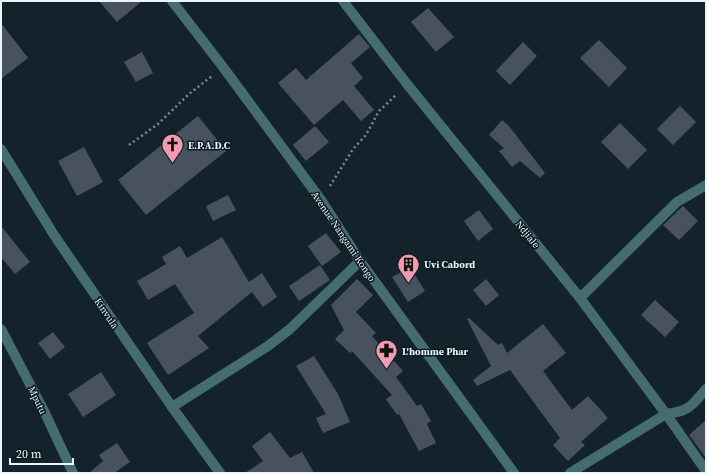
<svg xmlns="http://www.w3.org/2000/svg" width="707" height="474" font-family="'Source Serif 4',serif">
  <rect width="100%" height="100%" fill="#14232b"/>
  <g fill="#48525f">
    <path d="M99 1H142L117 22Z"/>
    <path d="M428 8 454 37 436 52 411 22Z"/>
    <path d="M1 23 28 58 1 79Z"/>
    <path d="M359 34 370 47 351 63 363 78 354 86 374 110 361 121 343 100 314 125 278 83 296 68 306 80Z"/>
    <path d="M599 40 627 68 609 87 580 58Z"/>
    <path d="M523 42 537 56 510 85 496 71Z"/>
    <path d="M142 52 153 73 136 82 124 62Z"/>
    <path d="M680 106 696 122 673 145 657 129Z"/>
    <path d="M198 116 226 151 146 215 118 180Z"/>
    <path d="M502 120 509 126 545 173 540 178 520 161 512 167 499 151 504 148 489 135Z"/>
    <path d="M620 123 647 150 628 169 601 142Z"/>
    <path d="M315 126 329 142 306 161 293 145Z"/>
    <path d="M84 147 103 182 77 196 58 161Z"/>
    <path d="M228 195 236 210 213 221 206 206Z"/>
    <path d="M683 206 698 221 679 240 663 225Z"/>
    <path d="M479 210 493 229 478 241 464 221Z"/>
    <path d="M1 226 30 262 15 274 1 257Z"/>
    <path d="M326 233 341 252 322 266 308 246Z"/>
    <path d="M222 237 249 282 262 273 277 297 263 307 252 292 198 336 209 348 168 375 147 343 194 313 175 284 148 300 137 281 166 264 162 257 180 246 187 258Z"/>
    <path d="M320 265 330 280 299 301 289 286Z"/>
    <path d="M410 267 425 291 408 302 392 277Z"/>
    <path d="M357 279 373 295 356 312 376 333 372 336 403 371 396 377 417 406 421 404 431 421 427 424 436 443 419 451 399 414 397 415 386 399 392 395 352 351 350 353 335 339 344 330 331 305Z"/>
    <path d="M486 279 499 295 486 306 473 290Z"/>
    <path d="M655 300 679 322 665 337 641 315Z"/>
    <path d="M469 318 498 345 502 343 507 353 543 324 566 353 543 371 572 410 588 396 608 418 581 442 585 445 568 461 553 445 560 438 510 370 477 386 473 380 491 366 467 319Z"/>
    <path d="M53 332 65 347 50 359 38 343Z"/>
    <path d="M314 356 338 394 350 422 323 433 316 418 326 414 296 366Z"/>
    <path d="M101 372 116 395 83 417 68 394Z"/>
    <path d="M706 420V458L689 435Z"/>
    <path d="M270 432 290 458 302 452 314 473H245L263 461 252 446Z"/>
    <path d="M117 443 130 462 114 473H89L103 461 99 455Z"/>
  </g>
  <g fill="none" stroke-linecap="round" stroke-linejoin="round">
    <g stroke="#7e8a91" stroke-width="2.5" stroke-dasharray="2 3" stroke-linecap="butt">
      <path d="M129 145 158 124 189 94 212 76"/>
      <path d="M330 186 353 149 366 135 379 111 396 95"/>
    </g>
    <g stroke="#446c71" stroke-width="10">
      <path d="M172 1 223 67 321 200 360 261 514 473"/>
      <path d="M343 1 407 84 580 298 666 414 706 471"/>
      <path d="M1 149 54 235 172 407 220 473"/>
      <path d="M580 298 677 202 706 185"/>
      <path d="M1 329 45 413 73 473"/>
      <path d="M172 407 268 346 290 329 360 261"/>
      <path d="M570 473 666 414C690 411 691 406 706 389"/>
    </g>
  </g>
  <defs>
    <symbol id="church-pin" viewBox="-11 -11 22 30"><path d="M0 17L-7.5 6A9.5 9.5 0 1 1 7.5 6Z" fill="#f29aaf" stroke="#0b1a21"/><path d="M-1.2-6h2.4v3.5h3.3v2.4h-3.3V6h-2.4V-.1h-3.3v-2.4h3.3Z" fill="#111"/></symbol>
    <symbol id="building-pin" viewBox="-11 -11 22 30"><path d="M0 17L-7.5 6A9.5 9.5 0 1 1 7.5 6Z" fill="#f29aaf" stroke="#0b1a21"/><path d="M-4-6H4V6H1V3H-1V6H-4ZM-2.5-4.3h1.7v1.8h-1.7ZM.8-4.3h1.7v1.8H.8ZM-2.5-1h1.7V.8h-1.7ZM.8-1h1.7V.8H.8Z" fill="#111"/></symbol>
    <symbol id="pharmacy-pin" viewBox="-11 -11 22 30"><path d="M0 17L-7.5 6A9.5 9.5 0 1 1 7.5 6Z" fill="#f29aaf" stroke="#0b1a21"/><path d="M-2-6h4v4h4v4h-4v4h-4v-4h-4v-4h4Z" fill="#111"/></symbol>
  </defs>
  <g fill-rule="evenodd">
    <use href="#church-pin" x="160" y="132" width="25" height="34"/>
    <use href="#building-pin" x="396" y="252" width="25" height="34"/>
    <use href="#pharmacy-pin" x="374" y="338" width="25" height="34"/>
  </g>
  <g text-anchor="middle" stroke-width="3" stroke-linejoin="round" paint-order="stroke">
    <g font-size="10" font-weight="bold" fill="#ecf5fb" stroke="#0b1a21" text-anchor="start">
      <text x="188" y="149">E.P.A.D.C</text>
      <text x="424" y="268">Uvi Cabord</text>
      <text x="402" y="355">L'homme Phar</text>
    </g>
    <g font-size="10" fill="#ecf5fb" stroke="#0b1a21">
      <text transform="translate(528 234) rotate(51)" y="4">Ndjiale</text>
      <text transform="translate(344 236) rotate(56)" y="4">Avenue Nangami Kongo</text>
      <text transform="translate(107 313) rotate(56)" y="4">Kinvula</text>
      <text transform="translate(38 400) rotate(64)" y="4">Mputu</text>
    </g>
  </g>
  <rect width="707" height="474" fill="none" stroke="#ecf5fb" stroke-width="4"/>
  <path d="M10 458v6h63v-6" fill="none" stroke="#ecf5fb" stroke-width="2"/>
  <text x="16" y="458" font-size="12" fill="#ecf5fb" stroke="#0b1a21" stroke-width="3" paint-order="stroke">20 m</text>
</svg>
